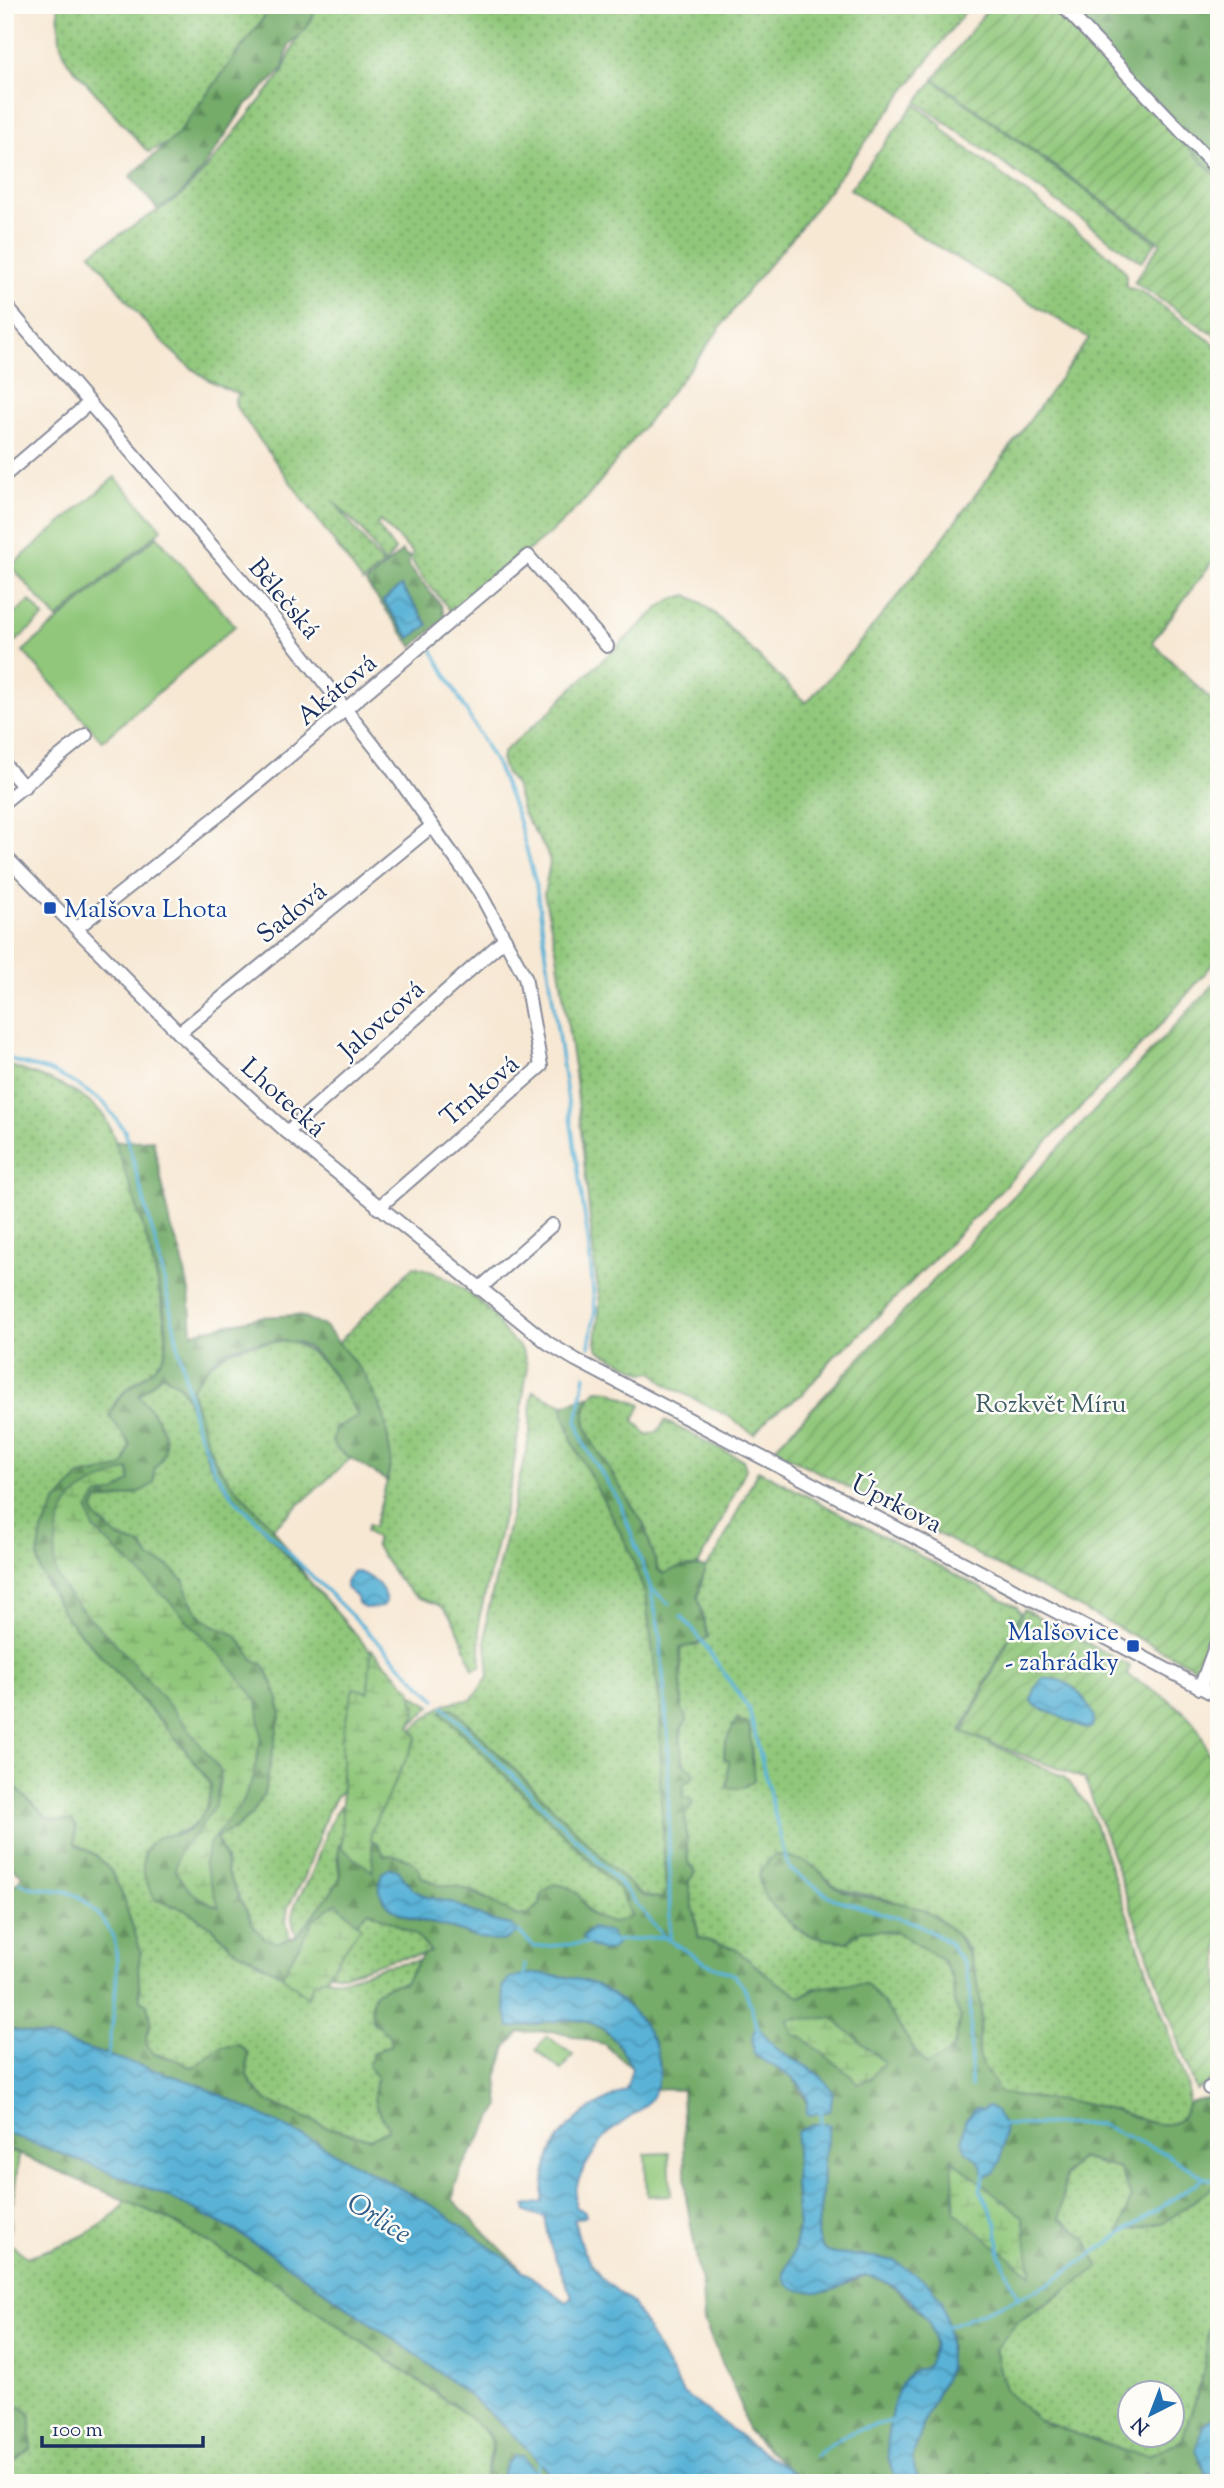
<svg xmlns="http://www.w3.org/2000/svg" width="1224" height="2488" font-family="'Sorts Mill Goudy',serif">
  <defs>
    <pattern id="grass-dots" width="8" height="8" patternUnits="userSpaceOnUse" patternTransform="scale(1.75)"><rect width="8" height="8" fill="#90c77a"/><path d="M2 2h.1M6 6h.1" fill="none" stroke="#75a267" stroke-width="1.8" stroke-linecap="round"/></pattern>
    <pattern id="forest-firs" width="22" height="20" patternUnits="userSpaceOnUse" patternTransform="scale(1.75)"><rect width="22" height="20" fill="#74ac6a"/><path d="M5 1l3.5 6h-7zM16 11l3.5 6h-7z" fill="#5e8c5a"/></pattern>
    <pattern id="wetland-marsh" width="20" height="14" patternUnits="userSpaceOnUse" patternTransform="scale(1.75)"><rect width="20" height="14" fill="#90c77a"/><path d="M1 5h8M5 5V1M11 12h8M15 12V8" fill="none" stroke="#75a267"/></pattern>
    <pattern id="garden-furrows" width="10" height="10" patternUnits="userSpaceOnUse" patternTransform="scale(1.75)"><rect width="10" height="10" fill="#90c77a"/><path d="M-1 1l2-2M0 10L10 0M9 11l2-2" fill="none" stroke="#75a267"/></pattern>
    <pattern id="water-waves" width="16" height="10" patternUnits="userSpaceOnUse" patternTransform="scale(1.75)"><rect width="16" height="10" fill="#5ab3d7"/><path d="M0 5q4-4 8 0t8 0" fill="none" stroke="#4a92b2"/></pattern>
  </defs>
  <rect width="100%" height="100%" fill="#fdfcf7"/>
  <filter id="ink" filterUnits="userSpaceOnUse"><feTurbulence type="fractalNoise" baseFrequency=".0143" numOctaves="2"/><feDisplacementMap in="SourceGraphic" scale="14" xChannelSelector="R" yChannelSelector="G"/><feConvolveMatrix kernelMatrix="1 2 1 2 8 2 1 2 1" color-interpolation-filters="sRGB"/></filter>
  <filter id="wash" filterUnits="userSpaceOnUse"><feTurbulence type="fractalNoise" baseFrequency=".00686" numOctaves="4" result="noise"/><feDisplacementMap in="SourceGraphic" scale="28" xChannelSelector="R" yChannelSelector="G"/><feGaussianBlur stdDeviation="1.57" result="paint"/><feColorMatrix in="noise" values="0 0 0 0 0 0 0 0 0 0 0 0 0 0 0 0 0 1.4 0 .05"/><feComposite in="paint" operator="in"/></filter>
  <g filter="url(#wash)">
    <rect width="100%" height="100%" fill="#f7e8d4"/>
    <g fill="url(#grass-dots)" stroke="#567b6c" stroke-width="2" fill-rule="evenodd">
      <path d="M58 5H273L177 135 169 143 148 152 67 61 60 42Z"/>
      <path d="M319 5H970L796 233 751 286 698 358 586 499 553 531 450 611C438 592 419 579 411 558L413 553 380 521 377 525 395 550 385 564 362 530 334 502 383 565 363 582 236 407 235 399 240 394C177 375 130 304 91 253L182 195 205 170 282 73 295 43Z"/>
      <path d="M934 80 1156 242 1141 262 917 102Z"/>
      <path d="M915 104 942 125V128L953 138 1115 260 1126 273V287L1140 291 1219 347V553L1152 642 1219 708V957L1164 1021 932 1261 853 1341 836 1354 803 1394 771 1415 754 1434 726 1415 665 1384 654 1372 643 1373 598 1350 596 1343 600 1302 595 1269 576 1081 557 954 544 894 550 862 547 852 523 813 515 785 506 774 501 759 504 751 552 710 565 695 661 606 672 599 687 595 702 603 717 616 806 703C911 589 999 463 1089 338L922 237 850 189Z"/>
      <path d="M5 1064C37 1076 71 1084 96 1108 100 1111 104 1116 106 1120 124 1151 175 1324 165 1353 158 1373 131 1381 119 1397 114 1402 112 1410 110 1416L130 1444 125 1464 121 1468 102 1473 38 1557C44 1597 84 1638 111 1666 146 1704 184 1743 211 1785 207 1819 194 1833 160 1837L156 1900 185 1909 215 1930 231 1947 278 1973 319 1975 330 1979 342 1980 385 1966 419 1960 405 1982 396 1984 372 2021 389 2035 392 2044 372 2054 377 2078 374 2088 376 2107 387 2122 388 2130 370 2139 327 2127 266 2101 251 2084 247 2075 248 2053 221 2048 196 2066 189 2067 178 2060 154 2054 147 2045 146 2036 151 2023 147 2004 140 2000 138 1968 141 1952 121 1892 111 1871 96 1855 75 1844 76 1828 49 1819 20 1792 5 1773Z"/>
      <path d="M414 1266C443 1273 479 1296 497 1320 499 1323 500 1327 502 1330 516 1347 525 1344 527 1370L511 1484 479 1619 481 1667 473 1669C464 1648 459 1621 441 1606 434 1601 423 1601 416 1596 399 1584 387 1562 375 1545L377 1539 366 1531 368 1525 374 1527 387 1481 391 1459 365 1376 338 1343Z"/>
      <path d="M290 1341C324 1353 341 1387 359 1417L335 1428 333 1442 338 1450 351 1458 273 1528C251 1505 225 1482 211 1452 202 1433 197 1410 191 1389 219 1345 243 1344 290 1341Z"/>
      <path d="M162 1374 180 1386 187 1398 209 1463 229 1493 271 1537 403 1689 431 1706 337 1796 327 1813 305 1876 288 1907 286 1920 290 1939 278 1943 263 1937 254 1926 227 1873 226 1860 216 1838 236 1828 252 1814 264 1794 276 1691 265 1667 252 1658 237 1636 211 1624 199 1614 169 1566 151 1559 141 1545 119 1538 97 1518 93 1511 98 1499 121 1498 153 1469V1412L138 1396Z"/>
      <path d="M597 1390 610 1391 641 1405 634 1420 647 1435 657 1432 665 1421 743 1460 746 1469 711 1542 698 1565 680 1568 663 1574 658 1569 644 1525 591 1440C584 1421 580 1405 597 1390Z"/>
      <path d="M533 1391 563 1405 564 1416 574 1444 628 1547 645 1594 660 1705V1776L666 1892 662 1899C653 1899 644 1897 636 1891L453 1708H446L442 1713 619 1889 632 1916 612 1924C600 1917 586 1915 583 1901L542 1893 540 1905 527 1915 517 1916 475 1892 459 1887 439 1886 421 1877 404 1857 337 1856 340 1878 335 1887 297 1936C284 1908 302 1897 312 1873 319 1855 324 1835 333 1818 344 1795 422 1715 445 1705 452 1701 463 1701 471 1700L489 1676 486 1641 487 1615 530 1434 531 1402Z"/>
      <path d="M758 1470 1017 1607 1021 1613 961 1731 1064 1777 1089 1807 1187 2083C1189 2096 1191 2115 1176 2122 1159 2130 1139 2118 1123 2113 1082 2099 1040 2102 999 2092L981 2064 978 2046 981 2009 978 1982 967 1948 960 1938 925 1911 886 1899 836 1888 813 1866 782 1854 862 1930 897 1932 943 1961 953 1980 954 2002 960 2017 954 2047 944 2056 926 2067C906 2039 890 2008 866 1984L814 1988 801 1997 775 1981 735 1949 699 1938 688 1881 694 1869 688 1864 685 1815 692 1806 683 1797 684 1784 693 1777C680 1760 674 1738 687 1720L682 1710 680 1647 698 1644 708 1637 698 1596 705 1568 718 1551ZM737 1719 749 1725 754 1780 743 1788H728L729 1760 724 1757 725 1744Z"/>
      <path d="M369 1911 415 1934 432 1953 393 1959 343 1975 330 1973 320 1968 334 1946 363 1914Z"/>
      <path d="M5 2149 19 2155 8 2242 27 2257C60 2246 108 2231 126 2200L168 2219 278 2284 472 2419C505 2449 487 2448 483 2483H5V2468L12 2465 16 2406 5 2412Z"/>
      <path d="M1080 2158 1120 2169 1131 2197 1121 2232 1165 2222 1219 2182V2313L1208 2331 1203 2376 1182 2441 1149 2455 1124 2451 1038 2420 1005 2390 995 2350 1017 2322 1065 2292 1086 2239 1060 2218 1065 2175ZM1130 2394H1172V2436H1130Z"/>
    </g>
    <g fill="url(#forest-firs)" stroke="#486e64" stroke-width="2" fill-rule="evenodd">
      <path d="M273 5H319L306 29 289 45 283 69 245 106 202 170 181 194 158 210 130 176 177 135Z"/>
      <path d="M1049 5H1219V179Z"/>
      <path d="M402 551 406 556H409V566L413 572 441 605 445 618 413 647 366 583ZM401 586 428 624 410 638 383 601Z"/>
      <path d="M153 1140 171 1226 182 1257 189 1292 192 1333 260 1317 298 1315 326 1327 365 1376 384 1415 391 1459 387 1481 338 1450 332 1442 335 1428 358 1416C344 1393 330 1363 307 1347 290 1336 246 1342 228 1350 213 1358 200 1376 191 1389L210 1450 218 1466 231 1483 273 1528 307 1578 219 1479 209 1463 187 1398 180 1386 162 1374 139 1396C157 1416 179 1444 154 1469V1483C139 1496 117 1498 98 1500L93 1511 97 1518 119 1538 141 1545 151 1559 169 1566 184 1581 190 1602 199 1614 211 1624 237 1636 252 1658 265 1667 276 1691 281 1712 264 1794 252 1814 236 1828 216 1838 226 1860 227 1873 254 1926 263 1937 277 1943 297 1936 335 1887 340 1878 338 1846C351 1832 362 1837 378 1843L384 1855C401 1855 416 1858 422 1877L439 1885 459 1887 475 1893 517 1916 527 1915 540 1905 542 1893 554 1884C565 1885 576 1888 582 1900 585 1905 585 1910 591 1914 597 1918 605 1920 612 1923L632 1916 619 1889 441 1712 446 1708H453L636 1891 643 1896 662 1898 666 1892 660 1776V1705L645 1594 628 1547 574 1445 564 1416 563 1405 591 1396C582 1412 584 1423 591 1440L644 1525 658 1570 663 1574C674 1568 694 1563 705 1568L698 1596 708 1637 698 1644 680 1648 682 1710 687 1720 680 1730 682 1763 693 1770V1777L684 1784 683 1797 692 1800V1806L685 1815 688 1864 694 1869 695 1875 688 1881 699 1938 735 1949 775 1981 801 1997C823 1982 841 1986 866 1984 890 2008 906 2038 926 2066L944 2056 954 2047 960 2017 954 2002 953 1980 943 1961 897 1932 862 1930 847 1942C835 1940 820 1940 809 1935 792 1928 753 1893 760 1872 763 1866 770 1860 774 1855 784 1854 806 1861 814 1867 824 1874 830 1886 842 1891 869 1900 899 1899 925 1911 967 1931 981 1973 981 2017 981 2030 977 2042 979 2055 982 2070 993 2078 999 2092 1039 2102 1081 2099 1121 2112 1137 2117 1155 2128 1173 2123 1183 2120 1185 2112 1189 2103L1219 2094V2182L1165 2222 1120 2232 1131 2197 1120 2169 1080 2158 1065 2175 1060 2218 1086 2239 1099 2268 1017 2322 995 2350 1005 2390 1038 2420 1124 2451 1149 2455 1182 2440 1203 2376 1208 2331 1219 2313V2345L1215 2353 1219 2358V2411L1203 2425 1200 2462 1206 2474 1203 2483C1191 2483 1179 2484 1168 2483 1153 2481 1138 2474 1123 2483L918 2481 912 2458 928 2412 943 2382 950 2346 948 2326 941 2300 895 2261 873 2257 834 2254 825 2251 820 2245 817 2235 822 2194 823 2162 830 2125 795 2181 798 2229 794 2250 784 2274 829 2292 866 2275 882 2280 897 2290 928 2320 935 2337 930 2365 924 2370 908 2376 901 2386 889 2462 900 2483H808L788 2469 747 2430 741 2405 704 2322 702 2289 686 2197 682 2090 656 2089 660 2064 654 2043 640 2019 597 1985 567 1977 535 1973 510 1978 517 2027C574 2017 604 2009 632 2068L604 2044 552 2031 520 2032 506 2047 497 2078 500 2105 462 2168 455 2186 453 2200 525 2273 438 2209 313 2141 198 2084 56 2039 5 2028V1885H14L23 1876 12 1867 5 1866V1773L20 1792 49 1819 73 1821 76 1828 75 1844 96 1855 111 1871 121 1892 141 1952 138 1968 140 2000 147 2004 151 2023 146 2036 147 2045 154 2054 178 2060 189 2067 196 2066 221 2047 239 2045 248 2053 247 2075 251 2084 266 2101 327 2127 370 2139 388 2130C387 2119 381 2117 377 2108 372 2099 374 2087 377 2077L368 2066 372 2054 392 2044 389 2035 372 2021C369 1989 376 1989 405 1982L423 1954 431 1952 415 1934 369 1911 353 1926 320 1968 330 1973 294 1979 278 1973 231 1947 215 1930 185 1909 156 1900C142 1881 134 1852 159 1837 165 1834 174 1836 181 1834 201 1827 209 1804 211 1785L182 1745 65 1616 40 1571 38 1557 42 1531 56 1502 80 1476 120 1468 125 1464 130 1444 110 1416C120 1383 157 1377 165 1352 176 1316 129 1182 115 1142ZM380 1879 407 1881 413 1890 427 1897 453 1903 489 1920 511 1925 510 1938 500 1941 469 1935 444 1926 415 1920 398 1913 383 1900ZM757 2027 778 2050 800 2061 810 2115C802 2082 791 2072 760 2058Z"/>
      <path d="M737 1719 749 1725 754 1780 743 1788H727L729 1760 724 1758 725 1744Z"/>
      <path d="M5 2133C71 2157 135 2180 198 2211 260 2242 315 2285 372 2324 439 2370 506 2420 558 2483H544L522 2456H513L506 2464 499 2483H483L493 2450 489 2434 455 2406 278 2284 168 2219 5 2148Z"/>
      <path d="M16 2406 24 2408 31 2416V2449L5 2468V2412Z"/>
    </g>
    <g fill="url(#wetland-marsh)" stroke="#567b6c" stroke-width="2">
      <path d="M129 1469 130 1481 115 1492 97 1496 88 1510 94 1529 168 1600 226 1661 257 1701 261 1737 253 1779 241 1805 210 1842 204 1863 219 1907C198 1900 186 1889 175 1870L179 1852 197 1832 216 1804 221 1772C188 1727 153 1685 115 1643 98 1624 61 1595 55 1569 53 1562 56 1550 56 1542 60 1493 89 1485 129 1469Z"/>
      <path d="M371 1649 411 1689 416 1713 410 1726 417 1737 371 1831 373 1872 342 1848V1736L353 1688 368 1692Z"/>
      <path d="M337 1903 361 1926 326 1977 314 1983 308 1997 282 1976 314 1919Z"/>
      <path d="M832 2018 884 2062 870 2079 857 2084 851 2076 803 2038 792 2034 788 2019Z"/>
      <path d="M952 2159 1023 2217 1031 2275 955 2213Z"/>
    </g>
    <g fill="url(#garden-furrows)" stroke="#567b6c" stroke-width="2">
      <path d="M991 5H1050L1219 179V338L1134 282 1161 243 934 79Z"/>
      <path d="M1219 979V1680L774 1449Z"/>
      <path d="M1024 1609 1130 1666 1127 1675C1148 1686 1186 1708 1198 1729 1208 1747 1213 1767 1219 1787V2077L1196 2090 1085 1779 963 1732Z"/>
    </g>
    <g fill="#90c77a" stroke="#567b6c" stroke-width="2">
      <path d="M115 477 162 529 57 619 11 566Z"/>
      <path d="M157 536 235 626 102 741 23 651Z"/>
      <path d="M30 601 44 617 9 647 5 644V622Z"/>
      <path d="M547 2036 573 2055 561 2070 536 2050Z"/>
      <path d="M669 2153 671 2195 647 2196 645 2154Z"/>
    </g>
    <g fill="url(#water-waves)" stroke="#3a719a" stroke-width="2">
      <path d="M401 586 428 625 410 638 383 601Z"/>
      <path d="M353 1571C369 1574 385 1585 386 1602L382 1607 364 1608 358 1603 357 1597 346 1588V1581Z"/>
      <path d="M1043 1678C1070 1678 1082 1693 1094 1716L1092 1727 1087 1729 1036 1706 1031 1700 1036 1687Z"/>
      <path d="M390 1868 398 1870 413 1890 427 1897 453 1903 489 1920 511 1925 519 1932C513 1936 506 1941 499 1941 481 1941 463 1932 447 1927 420 1919 368 1915 382 1873Z"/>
      <path d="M592 1928 610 1933 617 1943C608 1958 592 1948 582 1938Z"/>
      <path d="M535 1973C556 1976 579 1977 598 1986 635 2004 678 2055 651 2098 641 2113 623 2120 610 2132 600 2142 580 2171 577 2186 575 2192 575 2200 575 2207L585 2212 586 2216 574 2220 582 2249 601 2278 632 2303 683 2393 748 2442 808 2483H558C506 2420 439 2370 372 2324 315 2285 260 2242 198 2211 135 2180 71 2157 5 2133V2028L56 2039 198 2084 313 2141 438 2209 566 2302 572 2297 551 2248 545 2217 526 2212 525 2206 543 2202C542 2139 573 2115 626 2090L632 2068C604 2008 574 2017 517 2027H509L502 1987 510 1978Z"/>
      <path d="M757 2027C766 2034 771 2044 780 2051 804 2068 814 2064 833 2092L830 2111 809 2115 806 2113C814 2078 774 2070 754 2054 753 2045 750 2034 757 2027Z"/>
      <path d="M987 2106 996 2112 1005 2125 1001 2159 995 2172 985 2177 979 2161 966 2151 962 2141 965 2121 976 2108 982 2110Z"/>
      <path d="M812 2124H830L823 2162 822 2194 817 2235 820 2245 825 2251 834 2254 873 2257 895 2261 928 2283 941 2300 948 2326 949 2368 928 2412 912 2458 914 2469 921 2483H900C897 2477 892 2470 890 2464 883 2445 892 2392 907 2377 923 2360 927 2382 934 2344 938 2318 893 2279 869 2276 854 2274 843 2288 830 2291 822 2293 800 2292 793 2288 790 2287 787 2284 785 2281L784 2274 794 2250 798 2229 795 2181 797 2132Z"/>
      <path d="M1219 2411V2483H1203L1206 2474 1196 2449 1203 2425Z"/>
      <path d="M513 2456H522L544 2483H499L506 2464Z"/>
    </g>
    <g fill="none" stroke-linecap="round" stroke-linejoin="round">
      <g stroke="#5ab3d7" stroke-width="3.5">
        <path d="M429 644 497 766 517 815 536 884 588 1239 595 1310 589 1346"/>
        <path d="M5 1056 17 1062 50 1071 76 1084 104 1103 125 1131 158 1252 195 1423 215 1471 235 1499 436 1700"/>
        <path d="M585 1375 577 1422 585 1446 621 1505 650 1586 660 1635 668 1739 670 1939"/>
        <path d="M651 1588 669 1604"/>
        <path d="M681 1616 693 1629 749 1709 786 1860 791 1870 834 1899 918 1924 949 1943 964 1963 970 1989 971 2087"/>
        <path d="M444 1707 616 1879 664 1937 704 1962 734 1975 745 1989 758 2030"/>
        <path d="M19 1882C35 1892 53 1887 71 1893 88 1900 108 1922 114 1940 121 1961 112 2034 107 2058"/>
        <path d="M519 1932 534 1947 589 1943"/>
        <path d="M614 1941 664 1937"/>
        <path d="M524 1979 525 1965"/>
        <path d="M820 2109 821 2126"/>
        <path d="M1003 2125 1099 2124 1164 2153 1205 2178 1219 2181"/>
        <path d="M1018 2298 1048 2284 1204 2178"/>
        <path d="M946 2327 1018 2298 1000 2255 996 2222 980 2189 985 2174"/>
        <path d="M815 2456C845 2432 855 2430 891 2421"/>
        <path d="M530 2483 541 2459"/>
      </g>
    </g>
  </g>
  <g filter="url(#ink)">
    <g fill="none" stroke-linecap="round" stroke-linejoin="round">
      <defs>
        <g id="minor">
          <path d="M1062 5 1219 171"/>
          <path d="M5 305 273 617 389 765 480 893 525 977 541 1066 378 1208"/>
          <path d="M5 475 88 404"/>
          <path d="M5 765 24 787"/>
          <path d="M5 801 86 735"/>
          <path d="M5 856 179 1033 287 1132 548 1343 576 1360 1219 1697"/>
          <path d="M77 928 229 807 528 556 607 646"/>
          <path d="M179 1033 432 826"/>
          <path d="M287 1132 505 939"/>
          <path d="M479 1289 552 1225"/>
          <path d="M1200 1688 1219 1636"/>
          <path d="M1209 2088 1219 2084"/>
        </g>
      </defs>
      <use href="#minor" stroke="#898c99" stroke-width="16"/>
      <use href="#minor" stroke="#fff" stroke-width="12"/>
    </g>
  </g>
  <g fill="#1a4fb4" stroke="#fdfcf7" stroke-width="2.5">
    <rect x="43" y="901" width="14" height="14" rx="3.5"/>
    <rect x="1126" y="1639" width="14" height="14" rx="3.5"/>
  </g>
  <g text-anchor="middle" stroke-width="5" stroke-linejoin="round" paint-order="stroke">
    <g font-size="26" fill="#1b2f5e" stroke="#fdfcf7">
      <text transform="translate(285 598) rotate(50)" y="9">Bělečská</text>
      <text transform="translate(336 689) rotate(-40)" y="9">Akátová</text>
      <text transform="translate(291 912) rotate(-39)" y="9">Sadová</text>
      <text transform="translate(381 1019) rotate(-42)" y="9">Jalovcová</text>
      <text transform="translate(479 1090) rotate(-41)" y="9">Trnková</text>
      <text transform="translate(284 1097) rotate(42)" y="9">Lhotecká</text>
      <text transform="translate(897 1503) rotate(27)" y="9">Úprkova</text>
    </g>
    <g font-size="26" fill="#164399" stroke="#fdfcf7" text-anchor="start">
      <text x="64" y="917">Malšova Lhota</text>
      <text x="1119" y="1640" text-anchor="end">Malšovice<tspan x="1119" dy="30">- zahrádky</tspan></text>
    </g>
    <g font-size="26" fill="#3e5d66" stroke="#fdfcf7">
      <text x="1051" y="1412">Rozkvět Míru</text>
    </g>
    <g font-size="28" font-style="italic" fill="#315d88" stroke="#fdfcf7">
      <text transform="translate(380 2217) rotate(32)" y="10">Orlice</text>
    </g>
  </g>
  <rect width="1224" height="2488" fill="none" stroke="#fdfcf7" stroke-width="28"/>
  <g transform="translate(1151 2414) rotate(222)"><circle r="33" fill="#fdfcf7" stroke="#a3aaba" stroke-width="2"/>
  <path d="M0-5L12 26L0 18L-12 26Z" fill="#1f6fb2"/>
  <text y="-10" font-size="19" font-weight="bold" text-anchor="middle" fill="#1b2f5e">N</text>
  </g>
  <path d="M42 2436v10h161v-10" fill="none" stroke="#1b2f5e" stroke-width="3.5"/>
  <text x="52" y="2436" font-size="21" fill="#1b2f5e" stroke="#fdfcf7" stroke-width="5" paint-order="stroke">100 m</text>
</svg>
